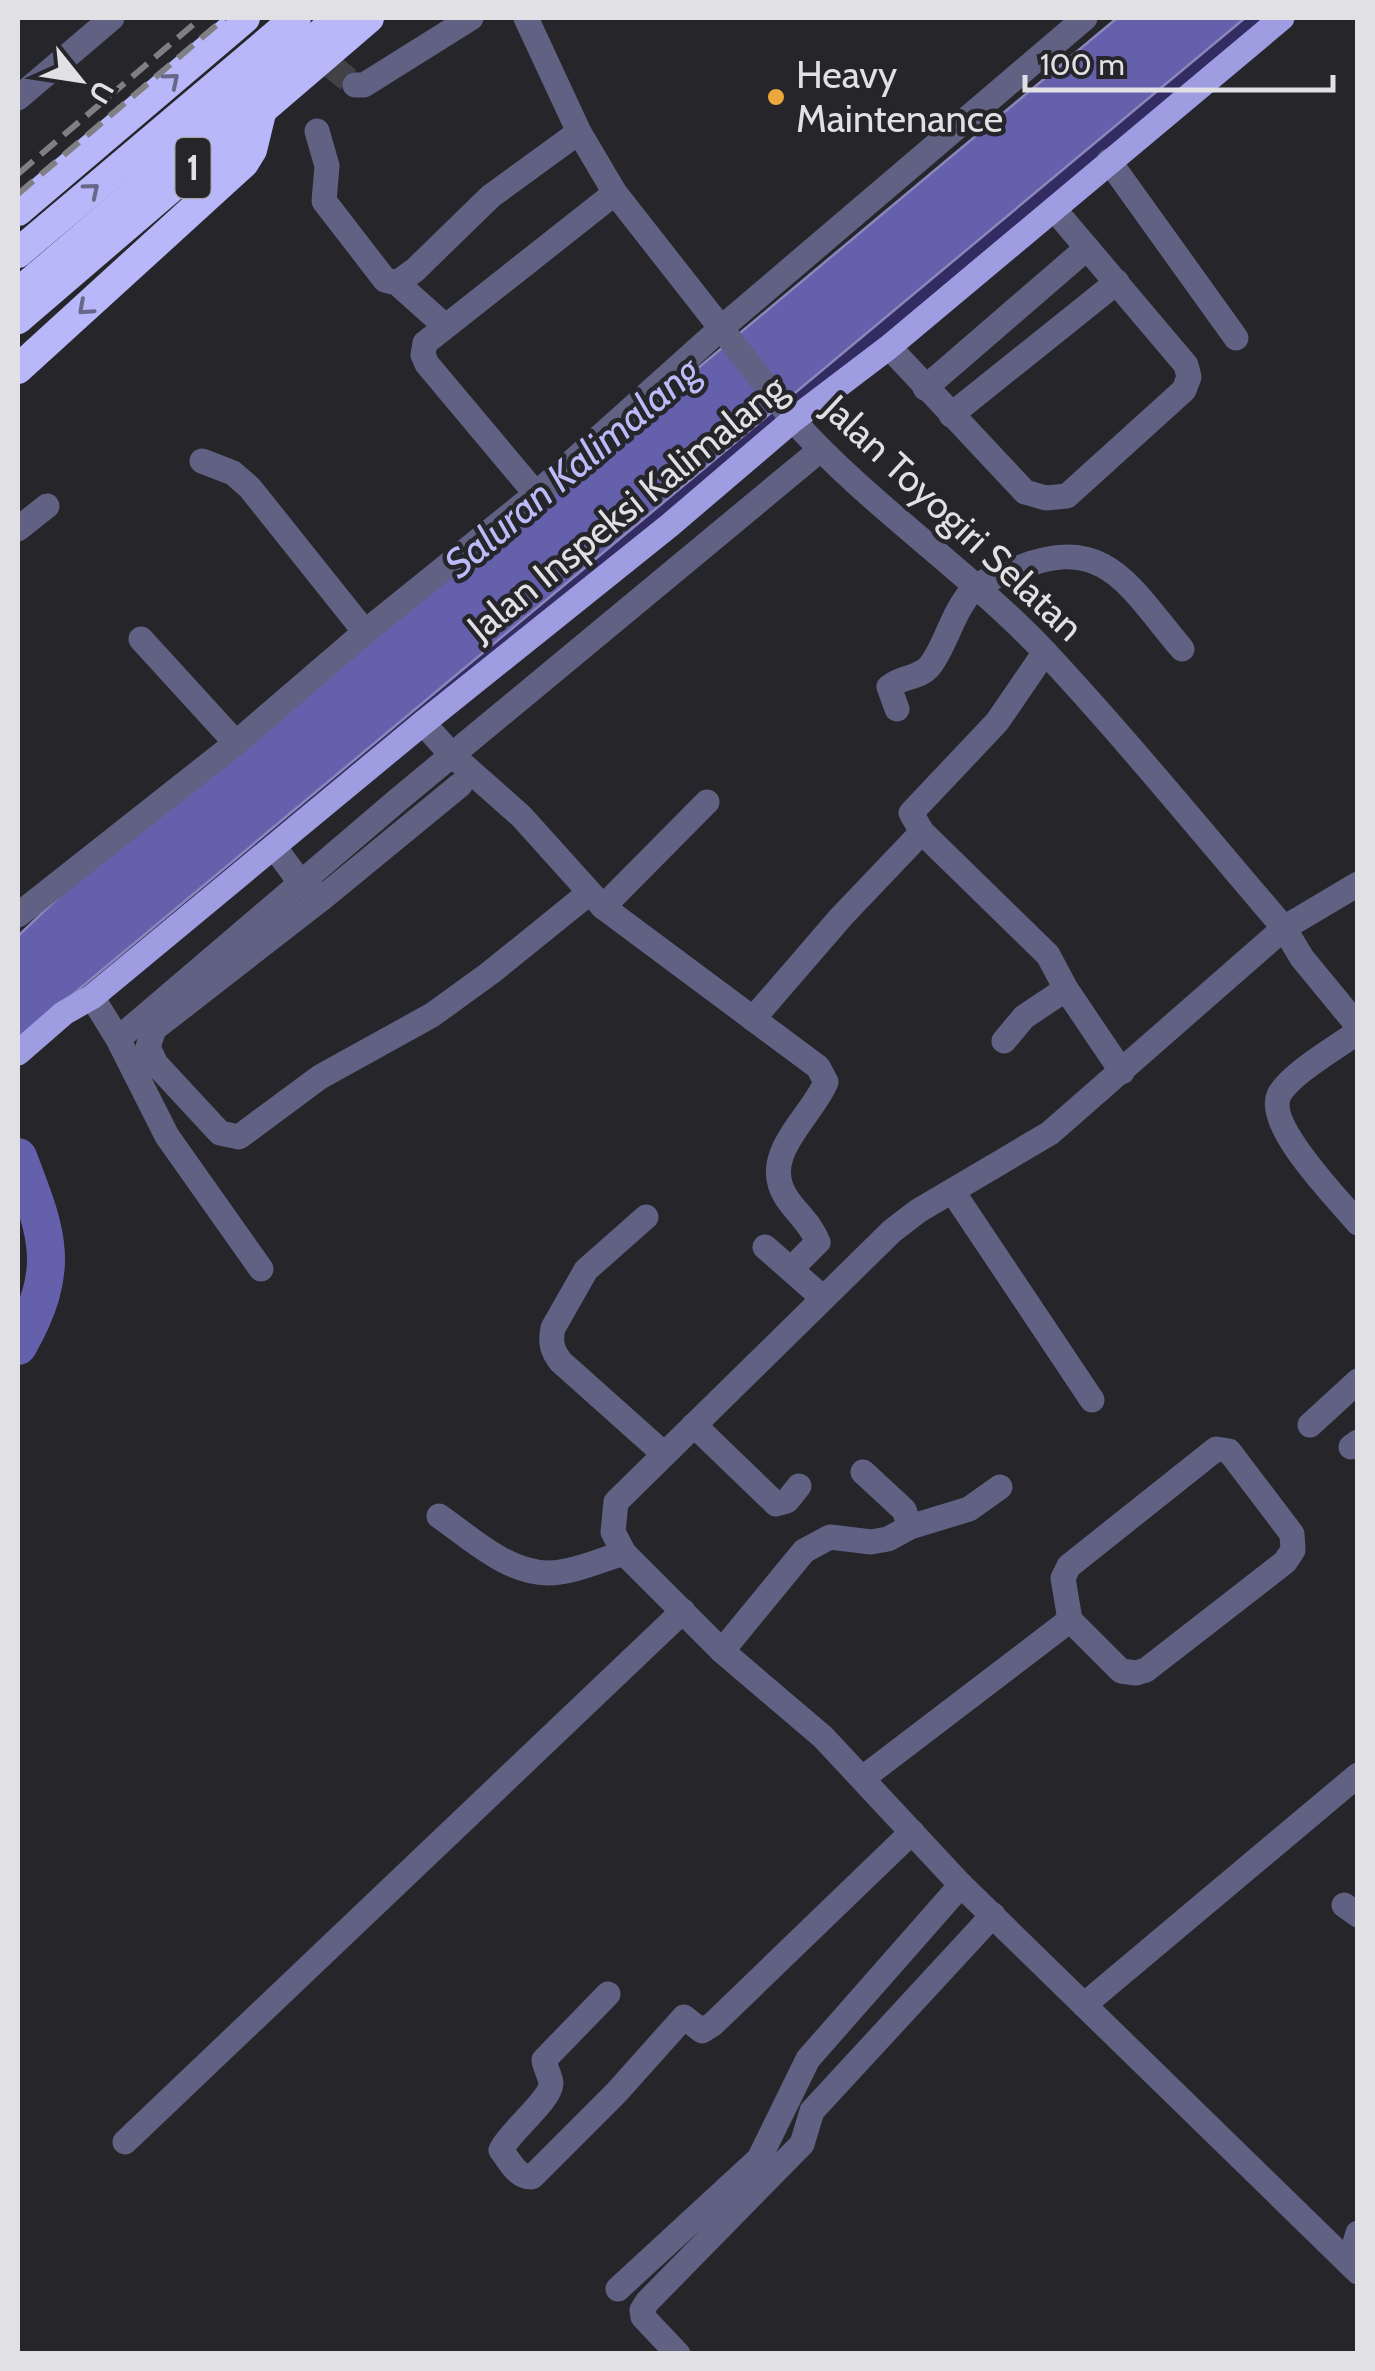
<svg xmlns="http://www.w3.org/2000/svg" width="1375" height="2371" font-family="Cabin,sans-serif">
  <rect width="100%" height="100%" fill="#25252a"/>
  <path fill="#322c63" d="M1245 18H1282L1109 161 782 416 423 723 18 1040Z"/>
  <path fill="#6560ac" stroke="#8a87bd" stroke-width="2.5" d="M1117 18H1245L18 1040V936L89 868 692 373Z"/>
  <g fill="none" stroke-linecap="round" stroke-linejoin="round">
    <path stroke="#6560ac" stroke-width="38" d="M18 1157C48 1235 62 1268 18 1346"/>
    <path stroke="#414146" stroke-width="25" stroke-dasharray="25 12" stroke-linecap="butt" d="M271 18 355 85"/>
    <g stroke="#616183" stroke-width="25">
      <path d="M526 18 579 132 615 193 793 420C869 505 966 569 1045 652 1128 741 1205 836 1284 928L1302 958 1358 1026"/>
      <path d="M355 85H364L471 18"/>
      <path d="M18 98 112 18"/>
      <path d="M317 131 327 166 324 201 385 280 397 283 445 326"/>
      <path d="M1109 161 1236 338"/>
      <path d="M397 283 415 270 491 196 579 132"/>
      <path d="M889 347 1025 492 1046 498 1067 496 1184 390 1189 377 1186 365 1054 209"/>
      <path d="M925 388 1087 248"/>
      <path d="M951 415 1117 282"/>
      <path d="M202 461 233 473 250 488 365 632"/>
      <path d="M536 494 427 364 423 355 425 343 615 193"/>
      <path d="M18 529 47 506"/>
      <path d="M141 639 236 743"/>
      <path d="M1045 652 997 722 911 813 922 832 1048 955 1066 989"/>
      <path d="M897 709 889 687C901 676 918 679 929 667 946 647 953 608 975 588 985 579 1004 574 1016 569 1105 531 1130 588 1182 649"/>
      <path d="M423 723 452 755 521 816 603 907 818 1067 826 1082C811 1118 759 1155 786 1197 797 1214 809 1221 818 1242L791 1269"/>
      <path d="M460 785 320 900 154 1029 148 1047 156 1064 220 1133 239 1137 320 1077 432 1015 490 973 589 893"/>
      <path d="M275 848 300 882 314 891"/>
      <path d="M1358 884 1284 928 1050 1133 918 1211 892 1231 616 1502 613 1532 624 1553 722 1651 823 1737 961 1885 1358 2272"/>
      <path d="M603 907 707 802"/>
      <path d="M18 915 236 743 365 632 536 494 719 330 1085 18"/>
      <path d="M92 997 118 1039 167 1136 261 1269"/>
      <path d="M753 1019 841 917 922 832"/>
      <path d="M1358 1032C1337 1047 1290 1074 1279 1095 1265 1126 1338 1199 1358 1223"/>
      <path d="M118 1039 399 799 820 450"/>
      <path d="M1004 1041 1024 1017 1066 989 1122 1072"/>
      <path d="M953 1192 1092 1400"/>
      <path d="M646 1217 586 1270 553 1328C550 1342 552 1351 561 1362L664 1454"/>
      <path d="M765 1247 823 1298"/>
      <path d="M694 1425 776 1504 787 1501 799 1486"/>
      <path d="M1310 1425 1358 1381"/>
      <path d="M1351 1447 1358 1442"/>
      <path d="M1216 1449 1229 1451 1292 1534 1293 1550 1285 1562 1146 1670 1136 1673 1121 1671 1070 1620 1063 1578 1069 1566Z"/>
      <path d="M863 1472 904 1510 910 1527"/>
      <path d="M439 1516C472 1539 506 1572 548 1573 572 1573 601 1560 624 1553"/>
      <path d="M722 1651 804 1551 830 1537 871 1542 888 1539 910 1527 969 1509 1000 1487"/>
      <path d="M863 1778 1070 1620"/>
      <path d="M1344 1905 1358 1915"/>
      <path d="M608 1994 544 2060C545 2068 550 2075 551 2083 551 2100 510 2131 501 2150 510 2161 517 2178 532 2177L616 2093 684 2017 702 2031 713 2024 912 1832"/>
      <path d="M1084 2005 1358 1775"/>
      <path d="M125 2142 683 1611"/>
      <path d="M1349 2263 1358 2233"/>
      <path d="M618 2289 759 2159 808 2059 961 1885"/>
      <path d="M678 2354 643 2317 642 2310 647 2302 802 2144 812 2111 993 1915"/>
    </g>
    <path stroke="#9e9de1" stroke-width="25" d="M18 1053 64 1013 92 997 423 723 670 525 793 420 889 347 1282 18"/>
    <g stroke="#b7b7f9" stroke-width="30">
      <path d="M18 211 245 18"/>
      <path d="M18 319 369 18"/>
      <path d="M18 369 244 163 252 150 262 109"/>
    </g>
    <g stroke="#808084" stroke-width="6" stroke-dasharray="20 10" stroke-linecap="butt">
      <path d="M18 174 201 18"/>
      <path d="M18 194 225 18"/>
    </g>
    <g stroke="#b7b7f9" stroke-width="30">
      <path d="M18 253 296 18"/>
      <path d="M18 293 339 18"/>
    </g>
  </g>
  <defs><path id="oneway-chevron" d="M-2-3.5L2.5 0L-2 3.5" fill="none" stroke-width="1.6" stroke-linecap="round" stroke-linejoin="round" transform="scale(2.5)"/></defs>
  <g stroke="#676787">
    <use href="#oneway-chevron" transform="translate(172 80) rotate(-40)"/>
    <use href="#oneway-chevron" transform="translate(92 190) rotate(-40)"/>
    <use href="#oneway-chevron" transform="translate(85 308) rotate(138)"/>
  </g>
  <circle fill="#eda83b" stroke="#25252a" stroke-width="4" cx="776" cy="97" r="10"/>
  <g text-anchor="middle" stroke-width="9" stroke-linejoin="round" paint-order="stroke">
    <rect fill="#25252a" stroke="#a9a9ad" stroke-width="2.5" x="175.5" y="138" width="35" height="60" rx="8"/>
    <g font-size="35" font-weight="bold" fill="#e1e1e5">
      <text x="193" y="180">1</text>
    </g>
    <g font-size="38" fill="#e1e1e5" stroke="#25252a" text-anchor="start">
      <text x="796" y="88">Heavy<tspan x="796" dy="44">Maintenance</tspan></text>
    </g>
    <g font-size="38" fill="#e1e1e5" stroke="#25252a">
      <text transform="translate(627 508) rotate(-39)" y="13">Jalan Inspeksi Kalimalang</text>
      <text transform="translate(953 518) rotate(43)" y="13">Jalan Toyogiri Selatan</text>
    </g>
    <g font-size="40" font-style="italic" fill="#bbbbf9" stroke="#25252a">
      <text transform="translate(572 467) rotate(-40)" y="14">Saluran Kalimalang</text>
    </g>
  </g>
  <rect width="1375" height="2371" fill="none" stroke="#e1e1e5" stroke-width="40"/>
  <g transform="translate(80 80) rotate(120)" stroke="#25252a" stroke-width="8" paint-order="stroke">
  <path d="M0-8L18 38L0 25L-18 38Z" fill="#e1e1e5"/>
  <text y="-15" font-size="28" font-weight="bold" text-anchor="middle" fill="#e1e1e5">U</text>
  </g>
  <path d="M1025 75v15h308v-15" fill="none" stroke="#e1e1e5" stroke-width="5"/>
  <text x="1040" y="75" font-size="30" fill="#e1e1e5" stroke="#25252a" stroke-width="8" paint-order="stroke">100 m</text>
</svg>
